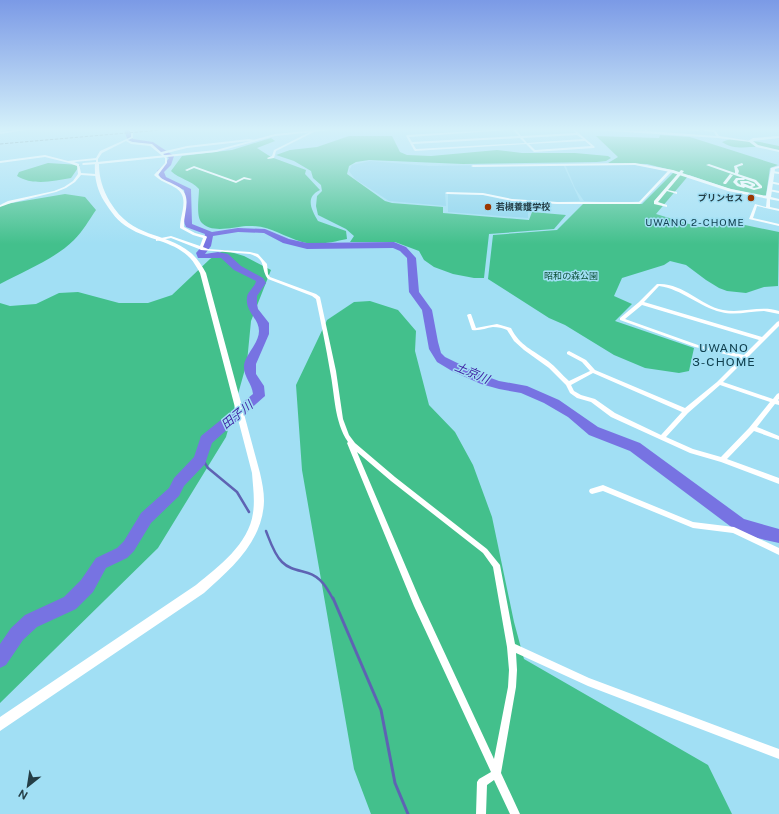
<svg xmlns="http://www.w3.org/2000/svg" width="779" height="814" font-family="'Public Sans','Noto Sans JP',sans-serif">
  <rect width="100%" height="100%" fill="#a1dff4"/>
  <g fill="#8dd4ed">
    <path d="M370 161 429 166 563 164 580 201 559 202 508 199 487 194 459 193H445L446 206 389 201 355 179 349 171 352 165Z"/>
    <path d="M565 164H629L668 171 640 201 620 203 584 201 575 188Z"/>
    <path d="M448 194 483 195 505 200 528 203V218L448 212Z"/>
  </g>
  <g fill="#43c08c">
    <path d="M660 135 690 137 778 165 770 168 766 195 762 196 727 188 689 175 656 214 699 227 740 224 779 232 778 286 764 287 746 293 727 291 719 288 706 280 686 265 670 261 664 265 622 278 614 296 632 304 615 321 694 348 689 371 679 373 645 368 614 355 565 325 549 318 488 279 493 235 557 230 583 204H642L675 171 647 164 608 163 618 157 596 136 659 138Z"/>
    <path d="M349 136H392L400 152 407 155 431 156 497 150 522 153H575L608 156 611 158 606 161 597 162 463 164 369 160 356 162 349 166 347 174 385 201 392 203 443 207V213L529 220 532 212 566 215 554 229 489 234 484 278H474L453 274 434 267 424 260 419 251 395 242H350L354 236 346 229 318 215 316 206 317 196 322 191 321 185 313 178 311 171 294 161 276 155 290 150 317 147Z"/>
    <path d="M271 138 275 141 257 148 271 157 306 170 305 174 320 190C305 197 311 209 318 221L346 231 347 239C333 242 316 246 302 242 281 236 270 225 246 226 233 227 211 234 201 222 196 215 199 197 199 189 191 180 179 179 171 171L182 156 232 150Z"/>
    <path d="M730 139 760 142 779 146V150C774 150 769 148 763 147 749 146 735 151 722 142Z"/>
    <path d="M48 163 80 165 71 178C54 181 33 186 17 176L19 172Z"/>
    <path d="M65 194 85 197 96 210C89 220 83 231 74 240 55 259 24 271 0 284V205Z"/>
    <path d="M224 250 244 256 271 270 251 321 247 362 226 437 158 548 0 703V303L10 306 36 304 59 293 78 292 119 303H148L172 295 210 259Z"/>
    <path d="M370 301 398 310 416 331 415 351 429 405 455 432 473 465 492 517 514 622 524 659 708 765 732 814H371L354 769 302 470 296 385 327 320 354 302Z"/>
  </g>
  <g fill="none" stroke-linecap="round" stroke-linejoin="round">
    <g stroke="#5e63b3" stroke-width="2.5">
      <path d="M201 457 208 468 237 492 249 512"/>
      <path d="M266 531C270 541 274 554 282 562 289 569 298 570 308 573 321 577 327 588 333 599"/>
    </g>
    <path stroke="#5e63b3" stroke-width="3" d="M333 598 381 710 395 783 408 814"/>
    <path fill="#7773e2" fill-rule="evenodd" d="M124 130H130L133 139 153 142 174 156 171 165 164 172 166 177 191 189 192 224 212 232 238 228 265 229 289 239 307 243 394 242 406 247 416 258 419 292 432 310 438 342 441 353 445 357 480 374 499 381 527 386 559 400 598 427 640 443 744 519 779 529V543L757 538 734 529 630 451 589 435 568 417 544 403 521 393 499 389 481 384 452 371 437 362 429 349 422 310 409 292 407 258 400 251 393 248 307 249 283 243 264 233 238 232 213 236 211 246 205 254 218 252 228 254 241 266 263 278 266 283 257 296V304L258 309 269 323V334L256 364V374L264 386 265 396 212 443 205 464 184 486 179 496 151 523 134 551 127 558 106 568 93 592 76 609 37 627 23 640 6 665 0 668V644L11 628 25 615 64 597 81 580 96 558 117 548 124 541 141 513 169 488 174 478 194 457 201 436 253 394C252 383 243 377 244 365 246 354 259 343 259 331 259 318 245 312 247 297 248 291 255 287 256 281L234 270 221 258H198L196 253 203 245 205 234 186 227C180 215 187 203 184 190L161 179 157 171 165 164 169 158 149 145 128 141Z"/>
    <g fill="#fff" fill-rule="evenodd">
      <path d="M16 130H26L0 134V132Z"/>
      <path d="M129 130 133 131 140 130 133 132V138L128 140 132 142 152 144 161 152 187 146 249 139 255 140 254 142 249 141 187 148 163 154 167 158V163L158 175C163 181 171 182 177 186 194 195 183 213 184 227L195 233 206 236 207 237 203 247 208 249 250 252 258 254 267 264 268 274 270 277 316 294 320 297 336 371 343 419 349 435 355 443 395 477 487 549 500 565 515 644 589 678 779 749V759L588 686 516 653 517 670 516 687 501 773 520 814H510L494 780 487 785 486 814H476L477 782 479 779 491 772 414 606 347 443 348 442C334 421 335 395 330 371 326 347 321 323 316 299L312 296 268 279C260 268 267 259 250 254L201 250 199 249 171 238 156 241V239L171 236 200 246 203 238 193 235 180 228C180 213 191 196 174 187 167 183 160 181 154 175L165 163V158L150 146 131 144 126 141 102 153 98 159V164L83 165 82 164 83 163 96 162V160L74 162 79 164 81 173 96 174 98 175 96 176 81 175 75 182 66 188 56 192 11 203 0 207V205L8 201 54 191 64 187 73 181 78 174 77 166 69 163 45 157 0 163V161L45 155 68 161 96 158 100 151 131 137V132ZM357 452 391 481 483 553 493 567 507 647 509 670 508 687 494 759 420 600Z"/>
      <path d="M491 130H509L409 137 412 142 519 136 513 130H516L521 136 576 133 574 131 575 130 595 147 594 148 534 152 526 144 415 151 414 150 406 136 407 135ZM577 135 583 139 527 143 523 138ZM520 138 525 143 416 149 413 144ZM585 141 591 146 535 150 529 144Z"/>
      <path d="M595 130 645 131V130H647L648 131 716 136 714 132 700 130H715L719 136 751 141 750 142 718 138Z"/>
      <path d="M683 130H699L698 131Z"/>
      <path d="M312 131 314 132 276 151 274 158 268 159 267 158 272 156 274 150Z"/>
      <path d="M742 163 743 164V165L737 167 739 171 738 174 756 180 762 186V188L754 190 745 187 744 188 737 186 733 182 736 178H743L706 165 709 164 735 173V171L734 166ZM745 179 754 182 759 187 754 188 752 187 755 186V184L748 181H740L741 185 743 186 739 184 737 182 738 180H744ZM743 183H747L752 185 750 186Z"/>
      <path d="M194 166 236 181 244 177 252 179 250 180 244 179 236 183 194 168 187 171 185 170Z"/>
      <path d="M669 170 672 171 640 204H557L512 201 483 195 447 194 445 193 447 192 483 193 512 199 557 202H639Z"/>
      <path d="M681 170 684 171 668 190 677 192V194L667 191 658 202 667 205V207L654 204V201Z"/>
      <path d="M773 171 779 172V174L772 173 771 172Z"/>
      <path d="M730 174 733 175 726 184H724L723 183Z"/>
      <path d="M769 181 779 183V185L769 183Z"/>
      <path d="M769 189 779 191V193L769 191Z"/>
      <path d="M767 197 770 198V207L779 209V211L757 206 753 218 779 224V226L749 219 755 204 766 207Z"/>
      <path d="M657 284C682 282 700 305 723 310 742 314 760 305 779 311V314C774 313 769 312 764 311 750 311 735 316 721 312 699 307 682 289 659 286L644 302 762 337 777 322 779 321V326L723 382 773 399 777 394 779 393V399L778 400 779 401V405L775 404 757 427 779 436V440L754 431 727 459 779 478V484L721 462 690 453 611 417 591 402 577 398 570 393 566 385 549 368 524 350 514 341 507 330C503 328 498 327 493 327 486 328 480 331 472 330L467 315 469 314H471L476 328 497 324 511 328C520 346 533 350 548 361 556 367 562 375 569 381L590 371 582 362 567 354V352L569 351 586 360 595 370 685 408 717 382 741 358 695 347 620 320V318L639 302ZM642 305 759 340 744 355 698 345 625 319ZM593 373 682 412 661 435 615 413 595 399 581 395 574 391 571 385ZM720 385 770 402 749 428 721 457 693 449 666 437 688 413Z"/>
      <path d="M603 485 693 522 734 527 779 548V555L733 533 693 528 603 491 592 494 590 493 589 491 590 489Z"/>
    </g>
    <g fill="#fff" fill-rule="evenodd">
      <path d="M0 130H8L0 132Z"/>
      <path d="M315 130H332L275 136 216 152 99 164C99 178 103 190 110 202 133 240 163 230 191 253 198 259 202 266 206 273L260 473C262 482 264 491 264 501 263 541 232 568 204 593L0 731V717L196 585C218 567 249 544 253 513 255 500 253 487 252 473L200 273C197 268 194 262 190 258 174 241 148 240 129 228 118 222 111 212 104 201 97 189 94 177 95 163L97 162 216 150 275 134Z"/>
      <path d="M779 136V138L753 141 758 145 779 150V152L756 147 748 141 753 138Z"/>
      <path d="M635 163 673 170 731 189 766 196 771 168 779 166V168L775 169 771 197 779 199V201L728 191 670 172 635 165 473 167 471 166 473 165Z"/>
    </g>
    <path stroke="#4f7682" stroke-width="1" stroke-dasharray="3.5 1.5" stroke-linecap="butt" d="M0 144 161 130"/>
  </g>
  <linearGradient id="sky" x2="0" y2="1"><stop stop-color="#7b9ae6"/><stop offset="0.53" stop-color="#d5f1fa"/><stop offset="1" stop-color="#d5f1fa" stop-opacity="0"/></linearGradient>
  <rect width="779" height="244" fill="url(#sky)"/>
  <g fill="#9b3700" stroke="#a1dff4" stroke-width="1.5">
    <circle cx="751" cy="198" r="4"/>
    <circle cx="488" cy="207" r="4"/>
  </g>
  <g text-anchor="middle" stroke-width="3" stroke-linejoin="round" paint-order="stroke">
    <g font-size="9" font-weight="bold" fill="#243e46" stroke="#a1dff4" text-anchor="end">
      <text x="743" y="201">プリンセス</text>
      <text x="496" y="210" text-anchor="start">若槻養護学校</text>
    </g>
    <g font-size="9" fill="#0a4e34" stroke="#a1dff4">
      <text x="571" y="279">昭和の森公園</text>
    </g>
    <g font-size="10" letter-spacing="1" fill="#10404f" stroke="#a1dff4">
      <text x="695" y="226">UWANO 2-CHOME</text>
    </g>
    <g font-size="12" letter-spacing="1" fill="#10404f" stroke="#a1dff4">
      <text x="724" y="352">UWANO<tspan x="724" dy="14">3-CHOME</tspan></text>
    </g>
    <g font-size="12" font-style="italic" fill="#3a1ba0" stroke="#a1dff4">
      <text transform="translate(472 373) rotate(23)" y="4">土京川</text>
      <text transform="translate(237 415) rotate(-39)" y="4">田子川</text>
    </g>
  </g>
  <g transform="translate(28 786) rotate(210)" stroke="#a1dff4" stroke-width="3" paint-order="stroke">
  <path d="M0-3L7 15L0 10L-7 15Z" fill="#243e46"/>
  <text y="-6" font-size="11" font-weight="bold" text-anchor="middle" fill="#243e46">N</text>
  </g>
</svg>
